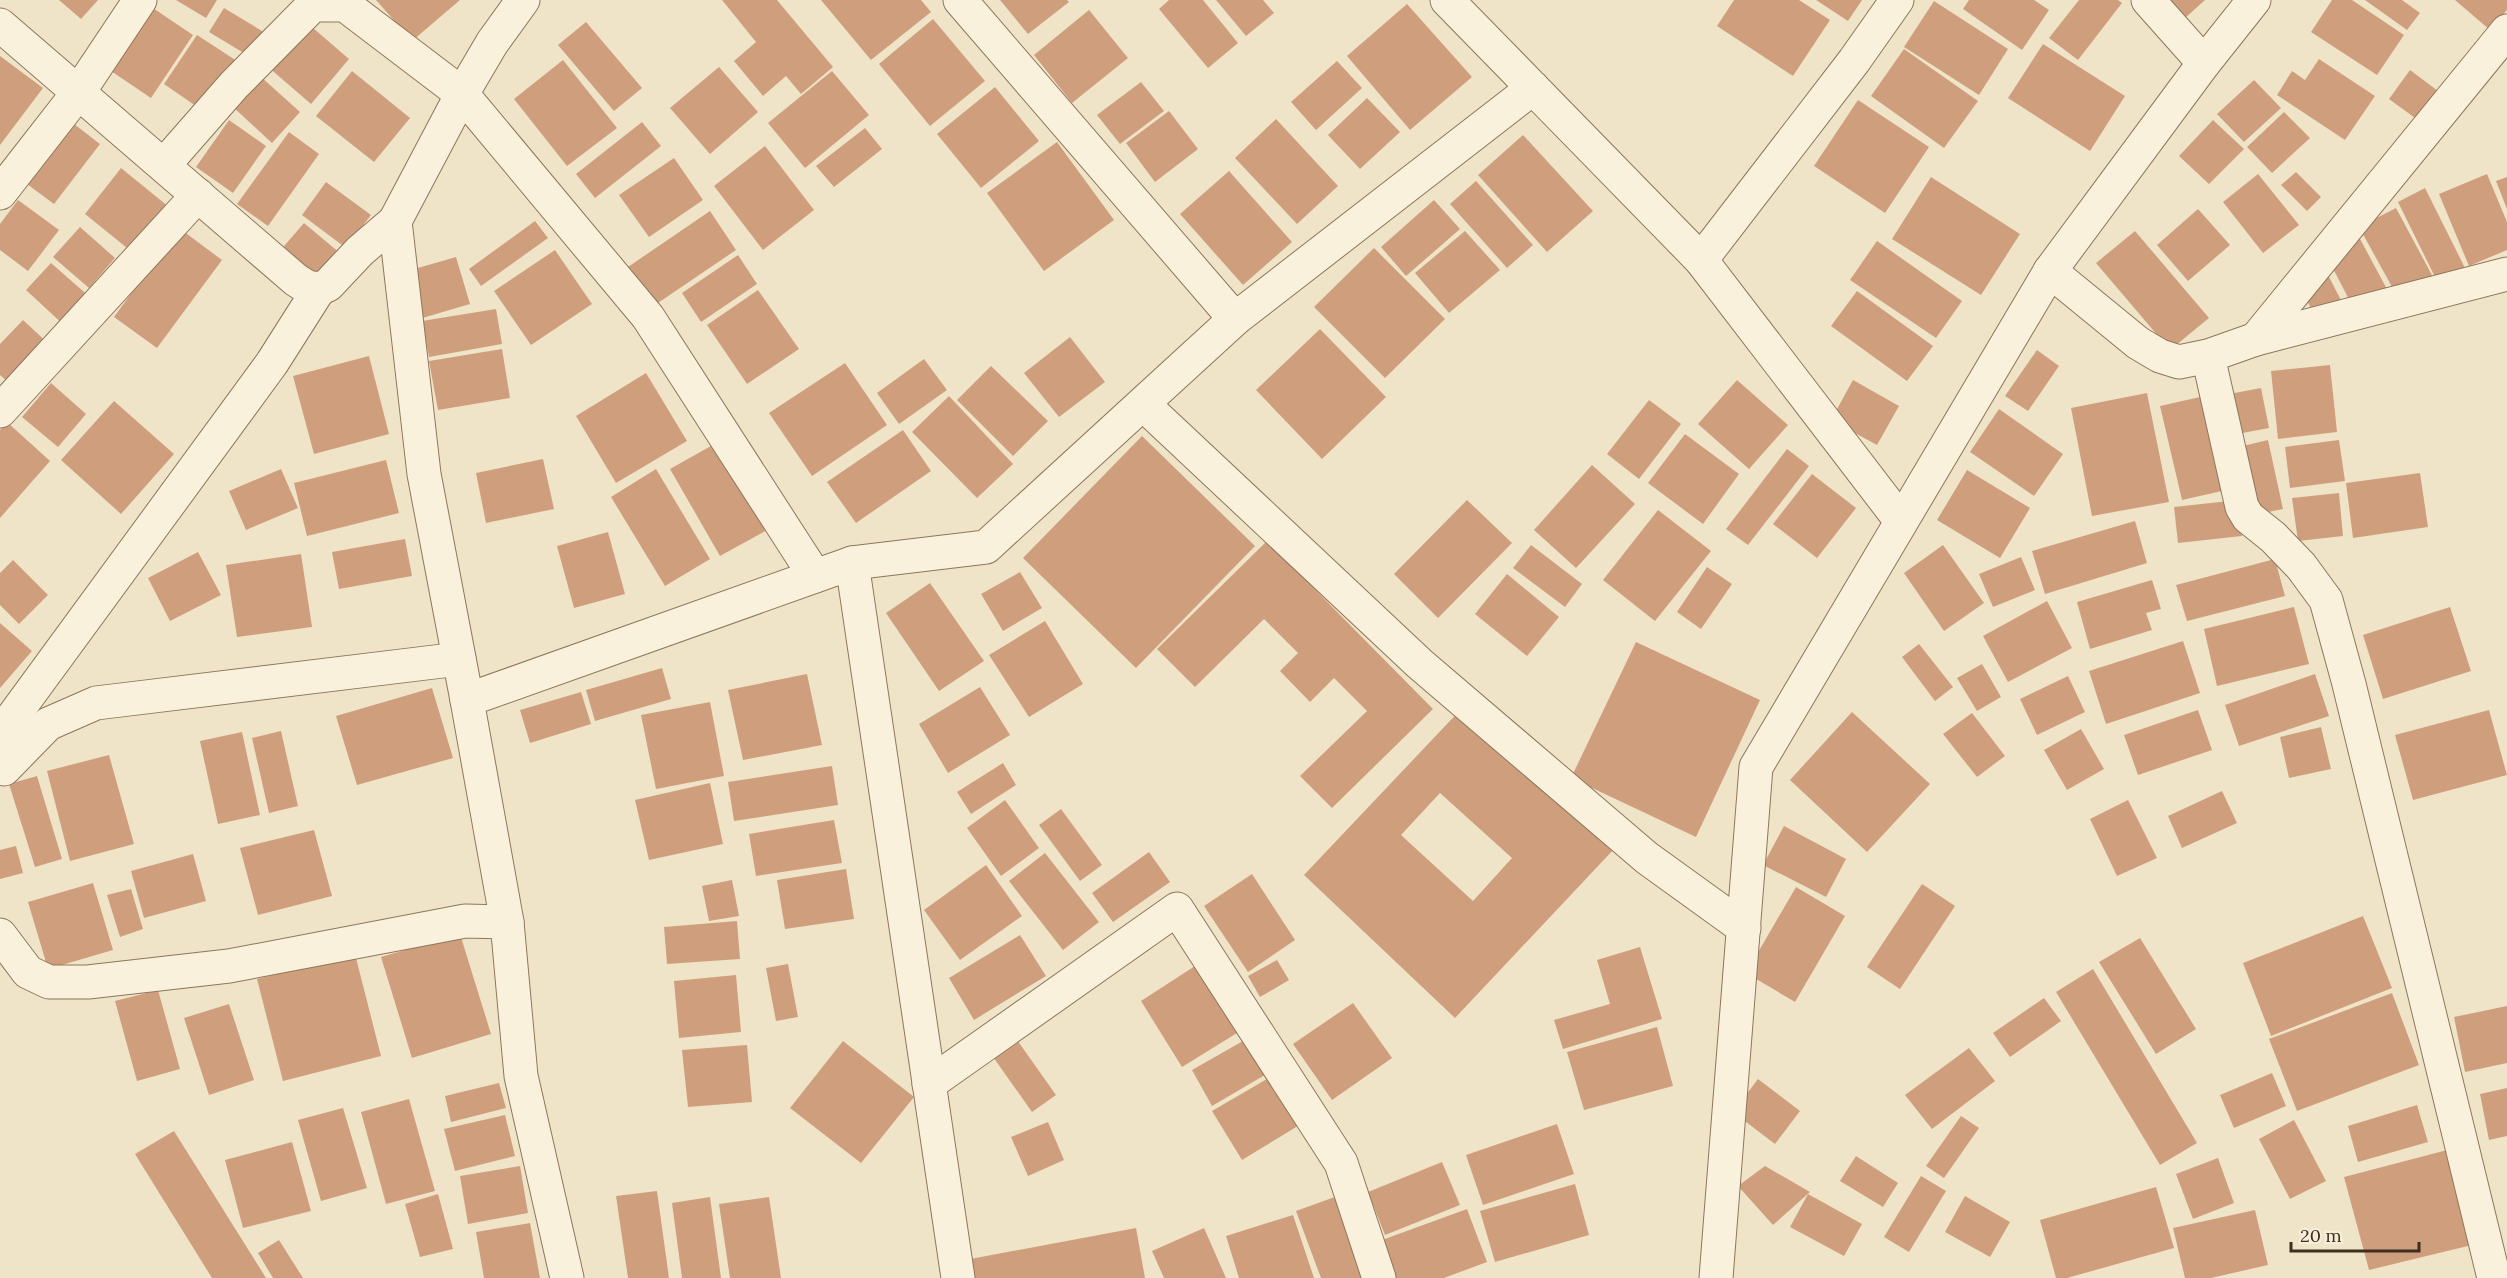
<svg xmlns="http://www.w3.org/2000/svg" width="2507" height="1278" font-family="Lora,serif">
  <rect width="100%" height="100%" fill="#f0e4c8"/>
  <g fill="#cf9f7d" fill-rule="evenodd">
    <path d="M59 0H98L81 19Z"/>
    <path d="M176 0H217L206 18Z"/>
    <path d="M376 0H460L412 41Z"/>
    <path d="M722 0H777L833 67 801 94 786 76 763 96 734 61 756 42Z"/>
    <path d="M821 0H921L931 12 871 60Z"/>
    <path d="M1000 0H1067L1069 2 1028 34Z"/>
    <path d="M1169 0H1203L1238 43 1208 68 1159 9Z"/>
    <path d="M1216 0H1263L1274 13 1246 36Z"/>
    <path d="M1734 0H1799L1830 20 1793 76 1717 26Z"/>
    <path d="M1816 0H1862L1848 21Z"/>
    <path d="M1969 0H2034L2049 10 2022 50 1963 9Z"/>
    <path d="M2079 0H2118L2122 3 2078 60 2049 38Z"/>
    <path d="M2166 0H2205L2184 19Z"/>
    <path d="M2332 0H2352L2404 35 2377 75 2311 32Z"/>
    <path d="M2365 0H2402L2420 13 2407 30Z"/>
    <path d="M2455 0H2507V10L2490 30Z"/>
    <path d="M1934 1 2008 49 1979 95 1904 47Z"/>
    <path d="M144 2 193 35 151 98 102 65Z"/>
    <path d="M1407 4 1472 77 1410 130 1347 56Z"/>
    <path d="M224 8 267 34 252 58 209 32Z"/>
    <path d="M1089 10 1128 58 1072 103 1034 55Z"/>
    <path d="M933 19 985 81 930 126 879 64Z"/>
    <path d="M305 21 349 59 311 104 267 66Z"/>
    <path d="M586 22 642 88 614 111 558 45Z"/>
    <path d="M197 35 240 63 206 113 164 84Z"/>
    <path d="M2043 44 2125 96 2090 151 2008 98Z"/>
    <path d="M1904 49 1978 101 1944 148 1871 96Z"/>
    <path d="M0 56 43 88 0 145Z"/>
    <path d="M2319 59 2375 96 2345 140 2277 95 2292 71 2305 80Z"/>
    <path d="M563 60 617 128 567 166 514 99Z"/>
    <path d="M1337 61 1362 88 1316 130 1291 102Z"/>
    <path d="M719 67 758 112 710 154 670 108Z"/>
    <path d="M2410 70 2442 94 2422 123 2389 99Z"/>
    <path d="M352 71 410 118 374 162 316 116Z"/>
    <path d="M832 71 869 115 805 168 768 123Z"/>
    <path d="M260 76 300 112 272 143 232 106Z"/>
    <path d="M2254 80 2281 108 2244 142 2217 114Z"/>
    <path d="M1141 82 1164 111 1120 144 1097 115Z"/>
    <path d="M995 87 1039 141 981 188 937 134Z"/>
    <path d="M1367 98 1400 132 1360 169 1328 135Z"/>
    <path d="M1858 100 1929 147 1885 213 1814 166Z"/>
    <path d="M1169 111 1198 149 1155 182 1126 143Z"/>
    <path d="M2284 112 2310 138 2272 173 2247 147Z"/>
    <path d="M1276 119 1338 186 1297 224 1235 158Z"/>
    <path d="M229 120 266 146 233 193 196 167Z"/>
    <path d="M2213 120 2244 149 2209 184 2179 156Z"/>
    <path d="M642 122 661 146 595 198 576 174Z"/>
    <path d="M74 124 100 144 54 204 27 184Z"/>
    <path d="M865 128 882 149 834 187 816 166Z"/>
    <path d="M289 132 319 154 268 226 237 204Z"/>
    <path d="M1523 135 1593 211 1547 252 1478 175Z"/>
    <path d="M1057 142 1114 220 1044 271 987 193Z"/>
    <path d="M765 146 814 210 763 250 714 186Z"/>
    <path d="M674 158 703 200 649 237 619 195Z"/>
    <path d="M121 168 169 207 132 252 85 214Z"/>
    <path d="M1229 171 1292 242 1243 285 1180 214Z"/>
    <path d="M2296 172 2321 197 2307 211 2281 185Z"/>
    <path d="M2258 174 2299 225 2263 253 2223 202Z"/>
    <path d="M2487 174 2507 222V250L2469 266 2439 194Z"/>
    <path d="M1931 177 2020 234 1981 295 1892 239Z"/>
    <path d="M2507 177V209L2496 181Z"/>
    <path d="M1476 181 1533 245 1507 268 1450 204Z"/>
    <path d="M326 182 371 215 346 248 302 215Z"/>
    <path d="M2425 188 2466 270 2438 283 2398 202Z"/>
    <path d="M18 200 59 230 28 271 0 250V224Z"/>
    <path d="M1434 200 1460 229 1406 276 1381 247Z"/>
    <path d="M2396 208 2433 277 2397 296 2359 227Z"/>
    <path d="M2198 209 2230 245 2188 281 2157 245Z"/>
    <path d="M710 211 736 250 652 307 625 269Z"/>
    <path d="M535 221 548 238 481 286 469 269Z"/>
    <path d="M304 223 341 254 316 283 279 252Z"/>
    <path d="M80 227 115 258 89 288 53 257Z"/>
    <path d="M179 228 222 260 157 348 114 317Z"/>
    <path d="M1465 231 1500 270 1449 313 1415 273Z"/>
    <path d="M2135 231 2209 318 2170 350 2096 263Z"/>
    <path d="M2359 237 2388 291 2354 309 2326 255Z"/>
    <path d="M1877 241 1962 301 1936 338 1850 280Z"/>
    <path d="M1374 248 1445 319 1385 378 1314 307Z"/>
    <path d="M555 250 592 304 531 345 494 291Z"/>
    <path d="M738 255 757 284 701 322 682 293Z"/>
    <path d="M456 257 470 304 419 319 404 272Z"/>
    <path d="M51 263 92 299 66 327 26 290Z"/>
    <path d="M2328 275 2343 304 2316 318 2301 289Z"/>
    <path d="M758 290 799 349 747 384 707 325Z"/>
    <path d="M1857 291 1933 346 1907 381 1831 326Z"/>
    <path d="M496 309 502 344 429 357 422 321Z"/>
    <path d="M23 320 52 347 14 388 0 375V344Z"/>
    <path d="M1320 329 1386 397 1322 459 1256 390Z"/>
    <path d="M1070 337 1105 382 1059 417 1024 373Z"/>
    <path d="M502 349 510 398 438 410 429 361Z"/>
    <path d="M2037 350 2059 366 2028 411 2005 396Z"/>
    <path d="M369 356 389 434 314 454 293 376Z"/>
    <path d="M924 359 947 390 899 424 877 393Z"/>
    <path d="M845 363 887 425 812 476 769 413Z"/>
    <path d="M2330 365 2337 432 2278 439 2271 371Z"/>
    <path d="M991 366 1048 421 1013 456 957 400Z"/>
    <path d="M646 373 687 441 616 483 576 416Z"/>
    <path d="M1737 380 1788 425 1749 469 1698 424Z"/>
    <path d="M1853 380 1899 406 1877 445 1831 420Z"/>
    <path d="M51 383 86 414 58 447 22 417Z"/>
    <path d="M2261 388 2269 428 2232 435 2224 395Z"/>
    <path d="M2147 393 2169 502 2092 516 2071 408Z"/>
    <path d="M2209 395 2231 489 2182 500 2160 406Z"/>
    <path d="M949 396 1013 464 977 498 912 432Z"/>
    <path d="M1649 400 1681 424 1639 479 1607 454Z"/>
    <path d="M114 401 174 454 121 514 61 460Z"/>
    <path d="M1999 409 2063 454 2034 496 1970 452Z"/>
    <path d="M7 422 50 461 0 518V430Z"/>
    <path d="M903 430 931 471 856 523 827 482Z"/>
    <path d="M1685 434 1739 474 1703 524 1648 483Z"/>
    <path d="M1142 436 1255 546 1136 668 1023 558Z"/>
    <path d="M2268 440 2283 509 2248 516 2234 448Z"/>
    <path d="M2339 440 2345 481 2290 488 2285 447Z"/>
    <path d="M718 442 769 529 720 556 670 469Z"/>
    <path d="M1787 449 1809 466 1748 545 1726 529Z"/>
    <path d="M543 459 554 509 486 523 476 473Z"/>
    <path d="M386 460 399 513 307 536 294 483Z"/>
    <path d="M1592 465 1635 504 1576 568 1534 530Z"/>
    <path d="M281 469 298 508 246 530 229 491Z"/>
    <path d="M656 469 710 559 665 586 611 497Z"/>
    <path d="M1967 470 2030 508 2000 558 1937 520Z"/>
    <path d="M2420 473 2428 527 2353 538 2346 483Z"/>
    <path d="M1812 474 1856 508 1817 558 1773 524Z"/>
    <path d="M2339 493 2343 536 2298 541 2292 498Z"/>
    <path d="M1467 500 1512 543 1438 618 1394 574Z"/>
    <path d="M2238 500 2242 536 2178 543 2174 507Z"/>
    <path d="M1658 510 1711 551 1655 621 1603 580Z"/>
    <path d="M2135 521 2147 563 2045 594 2032 551Z"/>
    <path d="M608 532 625 594 574 608 557 546Z"/>
    <path d="M405 539 412 576 339 589 332 552Z"/>
    <path d="M1267 541 1433 709 1332 808 1300 776 1367 711 1334 678 1310 702 1280 671 1298 653 1264 619 1195 687 1157 649Z"/>
    <path d="M1531 545 1582 584 1565 607 1513 568Z"/>
    <path d="M1943 545 1984 603 1944 631 1904 573Z"/>
    <path d="M198 552 221 595 170 621 148 578Z"/>
    <path d="M301 554 312 627 237 637 226 565Z"/>
    <path d="M2021 557 2035 590 1993 607 1979 574Z"/>
    <path d="M2275 559 2285 596 2187 621 2176 585Z"/>
    <path d="M13 560 48 595 19 624 0 605V573Z"/>
    <path d="M1707 567 1732 584 1701 629 1677 612Z"/>
    <path d="M1020 572 1042 608 1003 631 981 594Z"/>
    <path d="M1507 574 1559 617 1527 656 1475 614Z"/>
    <path d="M2152 580 2161 609 2146 613 2152 630 2090 649 2077 602Z"/>
    <path d="M930 583 984 661 939 691 886 613Z"/>
    <path d="M2047 601 2072 648 2008 682 1983 636Z"/>
    <path d="M2294 607 2309 664 2217 686 2204 629Z"/>
    <path d="M2450 607 2471 671 2383 699 2363 635Z"/>
    <path d="M1045 621 1083 684 1029 717 989 655Z"/>
    <path d="M0 623 32 651 0 688Z"/>
    <path d="M2183 641 2200 693 2106 724 2089 671Z"/>
    <path d="M1636 642 1760 700 1696 837 1571 778Z"/>
    <path d="M1919 644 1953 687 1935 701 1902 657Z"/>
    <path d="M1982 664 2001 697 1977 711 1957 678Z"/>
    <path d="M662 668 671 699 595 721 586 690Z"/>
    <path d="M807 674 822 745 743 760 728 690Z"/>
    <path d="M2315 674 2329 716 2239 746 2225 705Z"/>
    <path d="M2068 676 2085 712 2037 735 2020 699Z"/>
    <path d="M980 687 1010 735 948 773 919 724Z"/>
    <path d="M432 688 453 758 357 785 336 716Z"/>
    <path d="M581 692 591 724 530 743 520 710Z"/>
    <path d="M710 702 724 776 656 789 641 715Z"/>
    <path d="M1464 706 1615 848 1455 1018 1304 875ZM1440 793 1512 858 1473 901 1401 835Z"/>
    <path d="M2198 710 2212 750 2138 775 2124 735Z"/>
    <path d="M2489 710 2507 775 2413 800 2395 735Z"/>
    <path d="M1852 712 1930 784 1867 852 1790 780Z"/>
    <path d="M1972 713 2005 756 1977 777 1943 734Z"/>
    <path d="M2321 727 2331 769 2289 778 2280 737Z"/>
    <path d="M2081 729 2104 769 2067 790 2044 750Z"/>
    <path d="M281 731 298 806 269 813 252 738Z"/>
    <path d="M242 732 260 815 218 824 200 741Z"/>
    <path d="M109 755 134 844 70 861 47 771Z"/>
    <path d="M1003 763 1016 785 971 814 957 792Z"/>
    <path d="M832 766 838 805 734 821 728 782Z"/>
    <path d="M37 776 62 859 35 867 9 784Z"/>
    <path d="M710 783 723 844 649 860 635 800Z"/>
    <path d="M2222 791 2237 823 2182 848 2168 816Z"/>
    <path d="M1005 800 1039 848 1001 876 967 828Z"/>
    <path d="M2128 800 2157 858 2117 876 2090 819Z"/>
    <path d="M1061 809 1102 865 1080 881 1039 825Z"/>
    <path d="M834 820 842 863 756 876 749 834Z"/>
    <path d="M1784 826 1846 859 1826 897 1763 865Z"/>
    <path d="M314 830 332 896 258 915 240 848Z"/>
    <path d="M16 846 23 873 0 879V850Z"/>
    <path d="M1149 852 1170 882 1113 922 1092 893Z"/>
    <path d="M1045 853 1099 922 1063 950 1009 881Z"/>
    <path d="M193 854 206 901 144 918 131 871Z"/>
    <path d="M986 865 1022 916 960 960 924 910Z"/>
    <path d="M846 869 854 919 785 929 777 880Z"/>
    <path d="M1252 874 1295 940 1248 972 1204 906Z"/>
    <path d="M732 880 739 916 709 921 702 886Z"/>
    <path d="M93 883 113 950 48 969 28 902Z"/>
    <path d="M1922 884 1955 906 1900 989 1867 967Z"/>
    <path d="M1796 887 1845 916 1795 1002 1746 973Z"/>
    <path d="M131 889 143 929 120 937 107 895Z"/>
    <path d="M2363 916 2392 988 2271 1036 2243 963Z"/>
    <path d="M737 921 740 959 667 964 664 927Z"/>
    <path d="M460 934 491 1034 412 1058 381 957Z"/>
    <path d="M1020 935 1046 976 974 1020 949 978Z"/>
    <path d="M2140 938 2196 1029 2156 1054 2099 962Z"/>
    <path d="M1640 947 1662 1019 1563 1049 1554 1020 1610 1004 1597 960Z"/>
    <path d="M355 954 381 1056 283 1081 257 979Z"/>
    <path d="M1277 960 1289 980 1260 997 1248 976Z"/>
    <path d="M788 964 798 1017 776 1021 766 968Z"/>
    <path d="M1195 966 1237 1033 1182 1067 1141 1001Z"/>
    <path d="M2093 969 2197 1143 2160 1165 2056 992Z"/>
    <path d="M736 975 741 1032 679 1038 674 981Z"/>
    <path d="M158 990 180 1069 137 1081 115 1001Z"/>
    <path d="M2392 993 2419 1065 2297 1111 2269 1039Z"/>
    <path d="M2044 998 2061 1021 2010 1057 1993 1033Z"/>
    <path d="M1353 1003 1392 1058 1332 1100 1293 1044Z"/>
    <path d="M229 1004 254 1080 209 1095 184 1018Z"/>
    <path d="M2507 1006V1063L2465 1072 2454 1017Z"/>
    <path d="M1657 1027 1673 1086 1584 1110 1567 1052Z"/>
    <path d="M1015 1037 1056 1095 1032 1112 991 1054Z"/>
    <path d="M1250 1037 1270 1072 1212 1106 1192 1070Z"/>
    <path d="M843 1041 914 1097 861 1163 790 1108Z"/>
    <path d="M747 1045 752 1102 688 1107 682 1050Z"/>
    <path d="M1969 1048 1995 1081 1932 1129 1905 1095Z"/>
    <path d="M2272 1073 2286 1106 2234 1128 2220 1095Z"/>
    <path d="M1272 1076 1301 1124 1242 1160 1212 1111Z"/>
    <path d="M1758 1079 1800 1111 1775 1144 1733 1112Z"/>
    <path d="M499 1083 506 1108 451 1122 445 1096Z"/>
    <path d="M2507 1088V1136L2489 1140 2480 1094Z"/>
    <path d="M409 1099 435 1191 386 1204 361 1112Z"/>
    <path d="M2417 1105 2428 1142 2358 1162 2348 1126Z"/>
    <path d="M343 1108 367 1188 321 1201 298 1120Z"/>
    <path d="M505 1115 515 1156 455 1171 444 1129Z"/>
    <path d="M1961 1116 1979 1128 1944 1178 1926 1166Z"/>
    <path d="M2294 1120 2326 1181 2290 1199 2259 1139Z"/>
    <path d="M1048 1122 1064 1160 1028 1176 1011 1137Z"/>
    <path d="M1557 1124 1574 1174 1483 1205 1466 1155Z"/>
    <path d="M174 1131 266 1278H212L135 1154Z"/>
    <path d="M292 1142 311 1211 243 1228 225 1160Z"/>
    <path d="M2451 1149 2476 1244 2369 1270 2344 1177Z"/>
    <path d="M1856 1156 1898 1183 1883 1207 1840 1181Z"/>
    <path d="M2218 1158 2234 1203 2193 1219 2176 1174Z"/>
    <path d="M1442 1162 1460 1205 1385 1235 1368 1192Z"/>
    <path d="M520 1166 528 1213 468 1224 460 1176Z"/>
    <path d="M1765 1166 1810 1192 1773 1225 1738 1186Z"/>
    <path d="M1921 1176 1946 1191 1909 1252 1884 1237Z"/>
    <path d="M1575 1184 1589 1235 1495 1262 1480 1211Z"/>
    <path d="M2156 1187 2174 1248 2067 1278H2056L2040 1220Z"/>
    <path d="M657 1191 669 1278H628L616 1196Z"/>
    <path d="M438 1194 453 1249 420 1257 405 1204Z"/>
    <path d="M1343 1194 1373 1278H1321L1296 1211Z"/>
    <path d="M1808 1194 1862 1224 1844 1256 1790 1227Z"/>
    <path d="M1965 1196 2010 1222 1990 1257 1945 1232Z"/>
    <path d="M710 1197 721 1278H682L672 1203Z"/>
    <path d="M769 1197 781 1278H730L719 1204Z"/>
    <path d="M1467 1209 1487 1262 1444 1278H1396L1382 1240Z"/>
    <path d="M2255 1210 2268 1265 2211 1278H2185L2173 1228Z"/>
    <path d="M1293 1215 1314 1278H1239L1226 1236Z"/>
    <path d="M530 1223 540 1278H484L476 1232Z"/>
    <path d="M1136 1228 1145 1278H969L965 1260Z"/>
    <path d="M1204 1228 1226 1278H1164L1152 1251Z"/>
    <path d="M279 1240 303 1278H273L258 1253Z"/>
  </g>
  <g fill="none" stroke-linecap="round" stroke-linejoin="round">
    <defs>
      <g id="minor">
        <path d="M1447 0 1701 260 1901 521"/>
        <path d="M2148 0 2204 63"/>
        <path d="M0 25 296 280 307 287 319 289 328 285 360 251 395 221"/>
        <path d="M164 165 234 85 313 5H345L462 94 648 317 815 576"/>
        <path d="M0 193 78 93 140 0"/>
        <path d="M1701 260 1854 61 1897 0"/>
        <path d="M2050 271 2138 343 2160 356 2179 362 2208 356 2256 339 2507 274"/>
        <path d="M1235 319 1533 88"/>
        <path d="M2256 339 2507 31"/>
        <path d="M2208 356 2242 507 2248 517 2273 537 2301 566 2326 600 2349 684 2494 1278"/>
        <path d="M1143 404 1420 664 1647 858 1744 928"/>
        <path d="M0 411 198 195"/>
        <path d="M852 563 986 547 1235 319 960 0"/>
        <path d="M467 700 424 474 395 221 462 94 492 43 523 0"/>
        <path d="M9 761 12 718 272 363 319 289"/>
        <path d="M4 769 48 724 96 703 459 659"/>
        <path d="M507 922 467 700 852 563 958 1278"/>
        <path d="M0 935 28 972 49 982H88L229 966 465 921 507 922 521 1076 567 1278"/>
        <path d="M929 1084 1177 909 1341 1163 1379 1278"/>
        <path d="M1716 1278 1756 767 2050 271 2204 63 2254 0"/>
      </g>
    </defs>
    <use href="#minor" stroke="#8d765c" stroke-width="35"/>
    <use href="#minor" stroke="#faf1dc" stroke-width="33"/>
  </g>
  <path d="M2291 1242v9h128v-9" fill="none" stroke="#3d2e20" stroke-width="3"/>
  <text x="2300" y="1242" font-size="18" fill="#3d2e20" stroke="#f7eed8" stroke-width="4.5" paint-order="stroke">20 m</text>
</svg>
